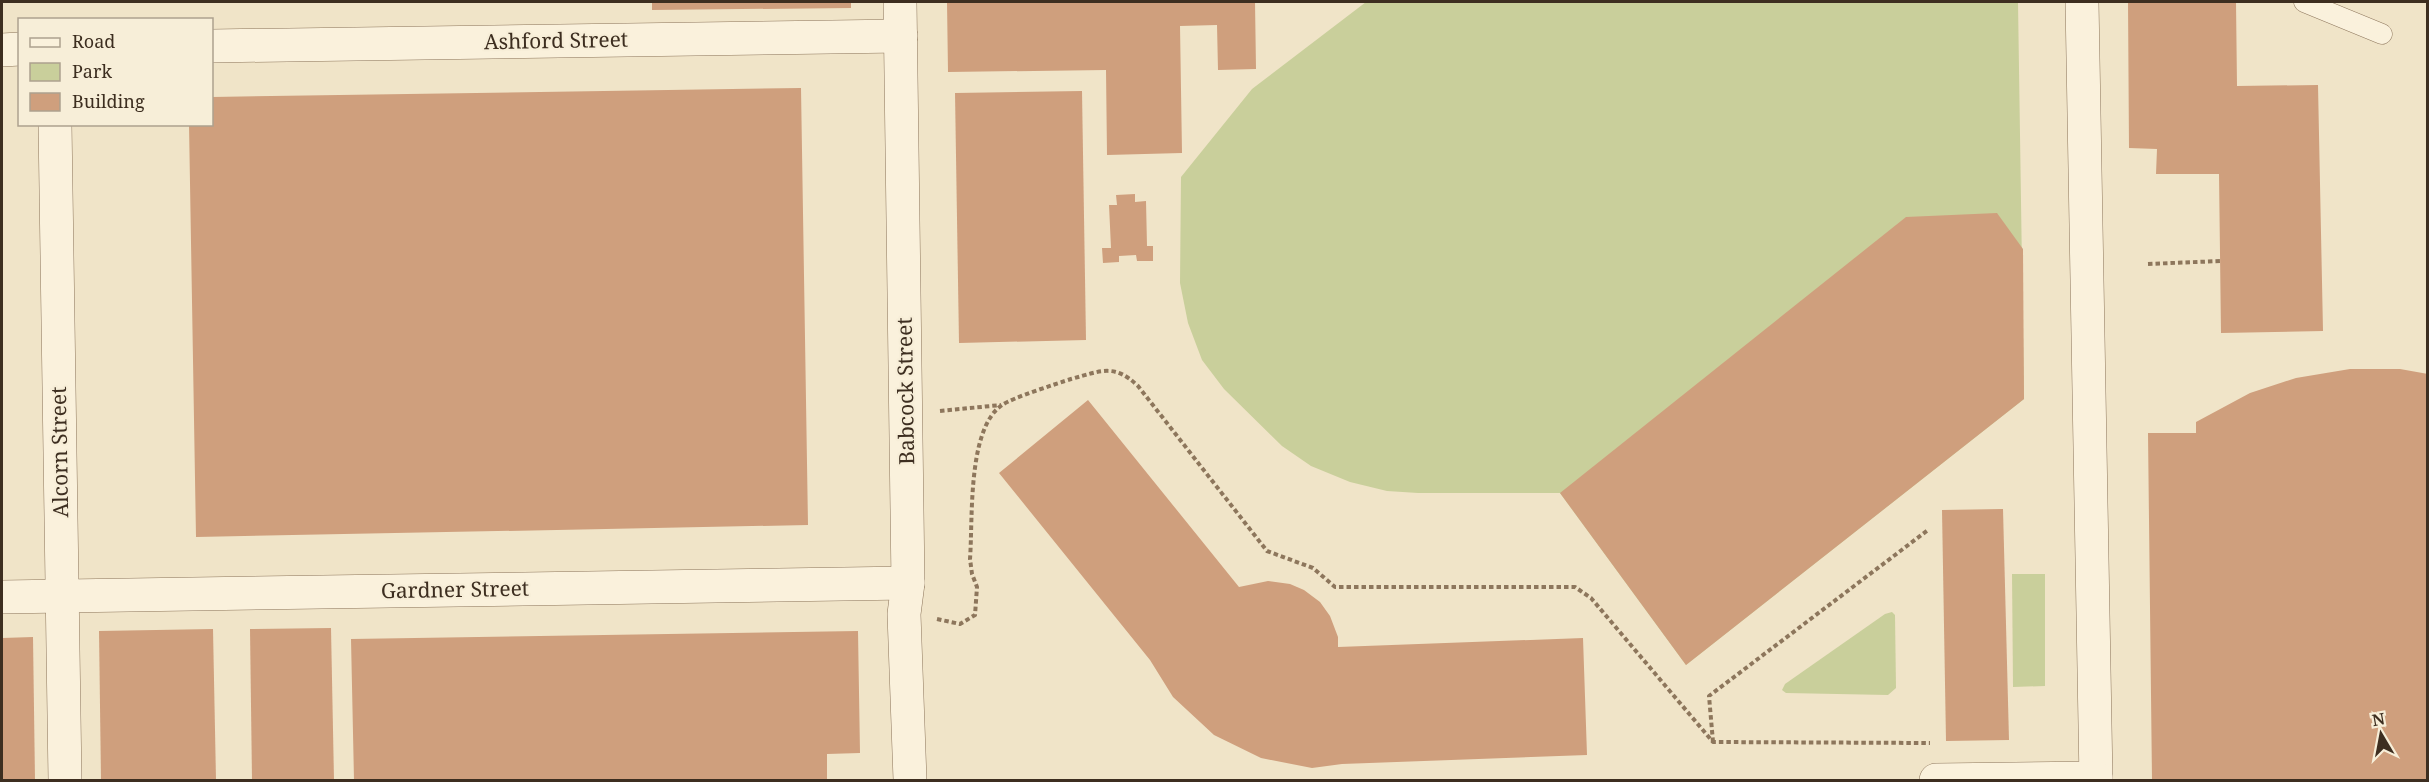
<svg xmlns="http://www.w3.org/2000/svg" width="2429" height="782" font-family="'Noto Serif',serif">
  <rect width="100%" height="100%" fill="#f0e4c8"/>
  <g fill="#c9cf9b">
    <path d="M1366 2H2018L2024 399 1686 665 1560 493H1418L1387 491 1350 482 1311 466 1282 446 1224 389 1202 360 1188 323 1180 283 1181 177 1252 89Z"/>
    <path d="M2012 574H2045V686L2013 687Z"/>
    <path d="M1892 612 1895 615 1896 688 1888 695 1786 693 1782 690 1785 684 1885 614Z"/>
  </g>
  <g fill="#cf9f7d">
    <path d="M652 2H851V8L652 10Z"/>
    <path d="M947 2H1255L1256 69 1218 70 1217 25 1180 26 1182 153 1107 155 1106 70 948 72Z"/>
    <path d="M2128 2H2236L2237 86 2318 85 2323 331 2221 333 2219 174H2156L2157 149 2129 148Z"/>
    <path d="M801 88 808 525 196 537 189 124H212V97Z"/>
    <path d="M1082 91 1086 340 959 343 955 93Z"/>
    <path d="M1135 194V202L1146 201 1147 246H1153V261H1137L1136 255 1119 256V262L1103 263 1102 248H1111L1109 205H1117L1116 195Z"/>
    <path d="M1997 213 2023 249 2024 399 1686 665 1560 493 1906 217Z"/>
    <path d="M2350 369H2400L2428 374V780H2152L2148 433H2196V422L2250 393 2296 378Z"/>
    <path d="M1088 400 1239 587 1268 581 1290 584 1304 590 1320 602 1330 616 1338 637V647L1583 638 1587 755 1342 764 1312 768 1261 758 1214 735 1173 697 1150 660 999 473Z"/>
    <path d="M2003 509 2009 740 1946 741 1942 510Z"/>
    <path d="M331 628 334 780H252L250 629Z"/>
    <path d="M213 629 216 780H101L99 631Z"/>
    <path d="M858 631 860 753 827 754V780H354L351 639Z"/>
    <path d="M33 637 35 780H2V638Z"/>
  </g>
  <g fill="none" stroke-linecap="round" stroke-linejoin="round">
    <defs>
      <path id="service" d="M2304 2 2382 34"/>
      <g id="minor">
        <path d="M900 2 908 583 904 614 910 780"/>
        <path d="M2082 2 2096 780"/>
        <path d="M212 46 901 36"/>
        <path d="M2 50 20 49"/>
        <path d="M55 124 65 780"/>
        <path d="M2 597 908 583"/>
        <path d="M1936 780 2096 778"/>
      </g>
    </defs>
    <use href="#service" stroke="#8d765c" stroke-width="21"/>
    <use href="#minor" stroke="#8d765c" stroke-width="34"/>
    <g stroke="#8d765c" stroke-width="4" stroke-dasharray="4.5 3" stroke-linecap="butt">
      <path d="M2148 264 2220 261"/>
      <path d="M940 411 1001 405"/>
      <path d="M937 619 960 624 975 615 977 587 972 574 970 559C973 519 967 429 1002 405 1014 397 1056 384 1071 379 1101 371 1114 363 1138 386L1267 551 1313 568 1335 587H1575L1591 598 1713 742 1930 743"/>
      <path d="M1713 742 1709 696 1928 530"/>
    </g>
    <use href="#service" stroke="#faf1dc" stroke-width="20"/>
    <use href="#minor" stroke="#faf1dc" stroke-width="33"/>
  </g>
  <g text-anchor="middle" stroke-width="4.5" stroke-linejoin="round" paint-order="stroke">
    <g font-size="21" fill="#3d2e20" stroke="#f7eed8">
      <text transform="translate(556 41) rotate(-1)" y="7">Ashford Street</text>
      <text transform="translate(906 391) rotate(-91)" y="7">Babcock Street</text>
      <text transform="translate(60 452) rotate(-91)" y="7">Alcorn Street</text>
      <text transform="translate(455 590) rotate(-1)" y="7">Gardner Street</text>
    </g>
  </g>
  <rect width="2429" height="782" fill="none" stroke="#3d2e20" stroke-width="6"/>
  <rect x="18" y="18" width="195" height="108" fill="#f7eed8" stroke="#ada18e" stroke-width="1.5"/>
  <rect x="30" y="38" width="30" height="9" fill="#faf1dc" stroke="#ada18e" stroke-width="1.5"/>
  <text x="72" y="48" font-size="18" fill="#3d2e20">Road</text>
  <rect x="30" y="63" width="30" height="18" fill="#c9cf9b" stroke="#ada18e" stroke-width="1.5"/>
  <text x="72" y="78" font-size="18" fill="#3d2e20">Park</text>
  <rect x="30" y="93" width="30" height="18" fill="#cf9f7d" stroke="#ada18e" stroke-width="1.5"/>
  <text x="72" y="108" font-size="18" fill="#3d2e20">Building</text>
  <g transform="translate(2381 734) rotate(350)" stroke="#f7eed8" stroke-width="4.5" paint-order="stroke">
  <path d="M0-4.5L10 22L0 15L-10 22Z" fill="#3d2e20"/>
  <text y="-9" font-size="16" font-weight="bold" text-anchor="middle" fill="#3d2e20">N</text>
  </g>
</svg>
